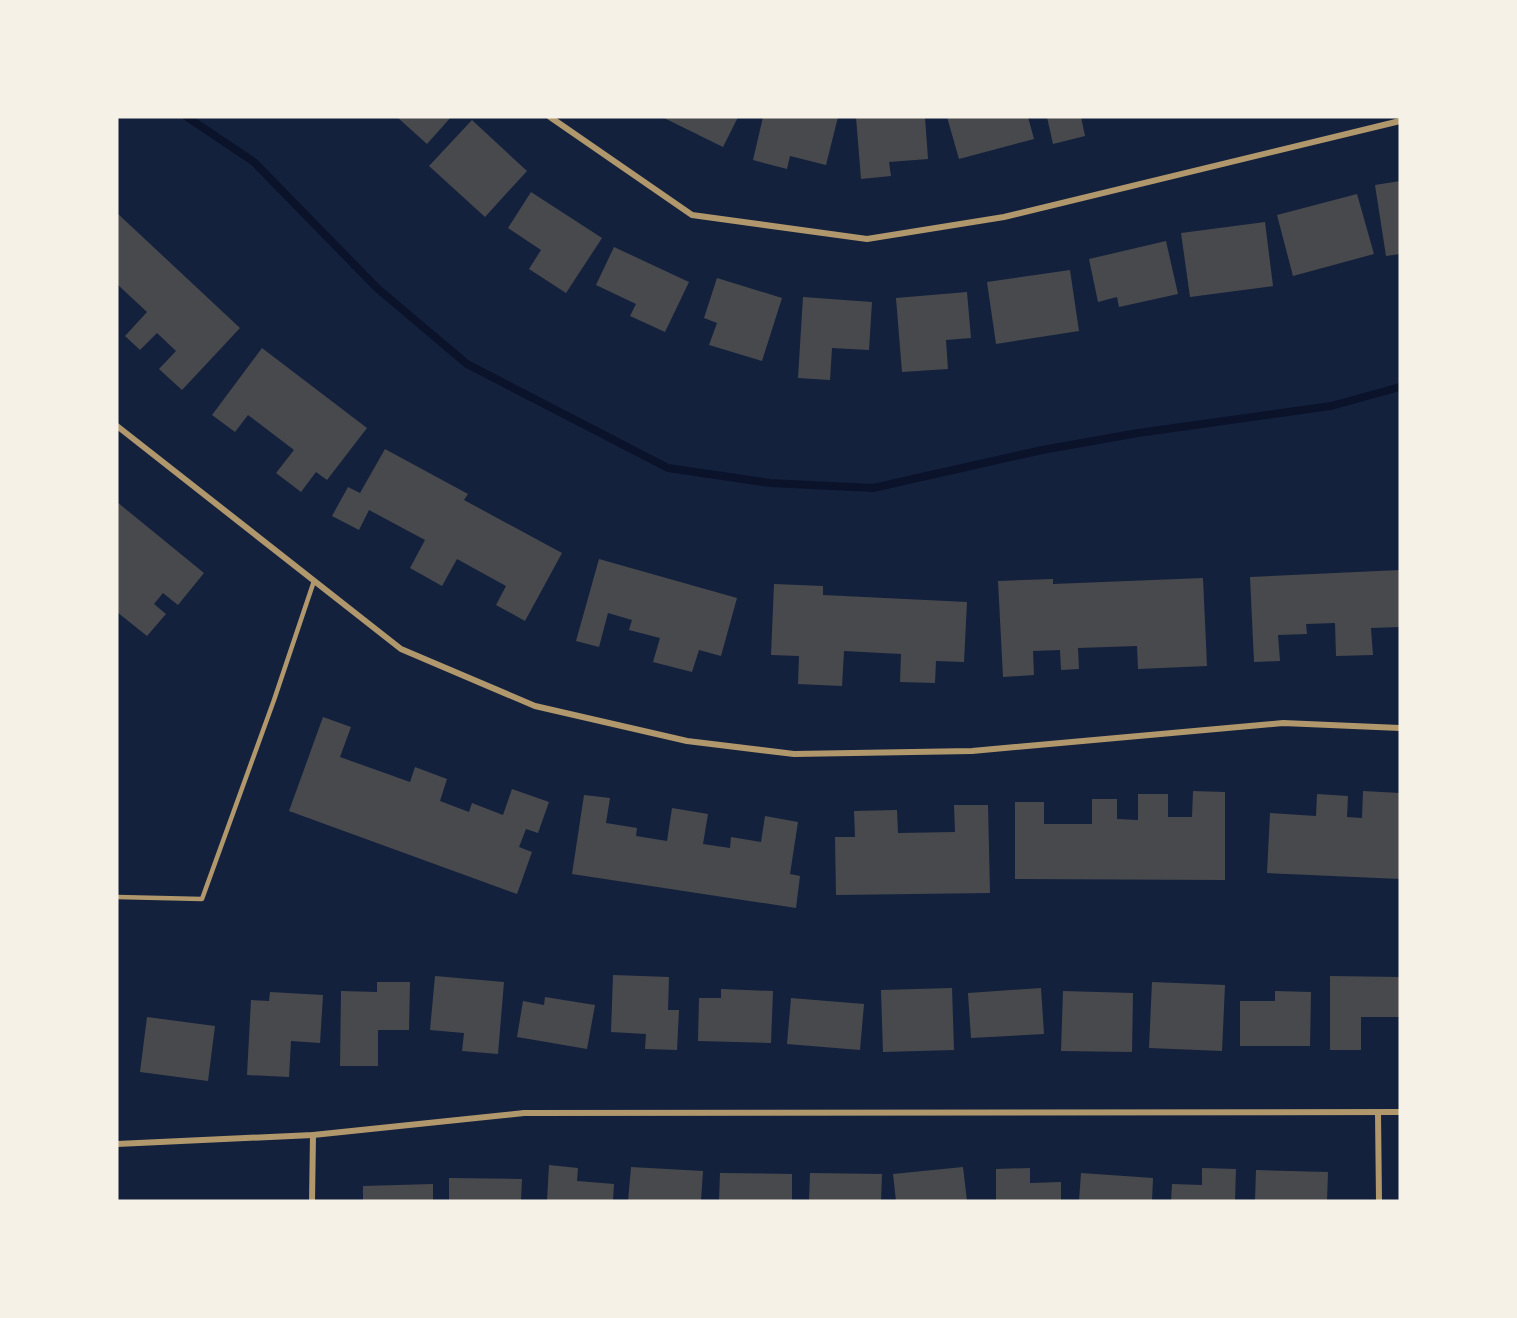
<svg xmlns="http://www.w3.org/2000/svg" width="1517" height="1318" font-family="'Archivo Narrow',sans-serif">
  <rect width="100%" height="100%" fill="#14213d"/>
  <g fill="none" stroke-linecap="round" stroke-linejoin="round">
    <path stroke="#0b132b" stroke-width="8" d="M187 117 254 162 377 288 467 364 668 468 770 483 873 488 1042 450 1138 433 1331 406 1400 387"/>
  </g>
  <g fill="#48494c">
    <path d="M397 117H451L427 144Z"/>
    <path d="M662 117H738L723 147Z"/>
    <path d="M763 117H838L826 165 790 156 787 169 753 160Z"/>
    <path d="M856 117H925L928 159 889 162 891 176 861 179Z"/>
    <path d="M947 117H1028L1034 139 959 159Z"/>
    <path d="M1047 117H1081L1085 136 1053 144Z"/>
    <path d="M472 120 527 171 485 217 429 166Z"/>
    <path d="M1400 181V254L1386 256 1375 185Z"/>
    <path d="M531 192 602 238 566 293 529 269 541 250 508 228Z"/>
    <path d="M1357 194 1374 254 1293 276 1277 215Z"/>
    <path d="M117 213 240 328 182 390 159 369 176 351 157 333 140 350 125 336 147 312 117 284Z"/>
    <path d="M1265 222 1273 286 1190 297 1181 233Z"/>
    <path d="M1166 241 1178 294 1119 307 1117 297 1098 302 1089 259Z"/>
    <path d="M614 247 689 282 665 332 630 316 636 304 596 285Z"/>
    <path d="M1070 270 1079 331 996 344 987 282Z"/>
    <path d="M717 278 782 298 762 361 709 345 717 323 704 318Z"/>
    <path d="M967 292 971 338 946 340 948 369 902 372 896 298Z"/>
    <path d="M803 297 872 302 869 350 832 348 830 380 798 378Z"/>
    <path d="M262 348 367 428 327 480 316 472 301 492 276 473 294 450 248 415 235 432 212 415Z"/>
    <path d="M385 449 468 494 464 500 562 553 525 621 496 605 506 586 457 559 442 586 410 568 425 540 369 510 359 530 332 516 348 487 360 493Z"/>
    <path d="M117 502 204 573 178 605 163 593 154 604 166 614 147 636 117 612Z"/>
    <path d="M599 559 737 598 721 656 699 650 692 672 653 662 660 638 629 630 632 620 608 613 599 647 576 641Z"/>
    <path d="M1400 570V627L1371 628 1373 655 1336 656 1335 623 1306 624 1307 634 1278 635 1280 661 1254 662 1250 577Z"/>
    <path d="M1203 578 1207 666 1138 669 1137 646 1078 648 1079 669 1061 670 1060 650 1033 651 1034 675 1003 677 998 581 1053 579V584Z"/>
    <path d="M774 584 823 586V595L967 602 964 662 936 661 935 683 900 682 901 654 844 651 842 686 798 684 799 656 771 655Z"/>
    <path d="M323 717 351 727 340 757 410 782 415 767 447 779 440 801 469 812 472 803 503 815 512 789 549 802 538 833 526 829 519 847 532 852 517 894 289 811Z"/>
    <path d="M1193 791 1225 792V880L1015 879V802H1044V824H1092V799H1117V819L1138 820V794H1168V817H1192Z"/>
    <path d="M1363 791 1400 793V879L1267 873 1270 813 1316 816 1317 794 1348 796 1347 817 1362 818Z"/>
    <path d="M584 795 610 798 606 823 637 828 636 836 667 841 672 808 708 814 703 844 730 848 731 837 761 842 765 816 798 822 790 874 800 876 796 908 572 874Z"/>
    <path d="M954 805H988L990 893 836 895 835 837H855L854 811 897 810 898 833 955 832Z"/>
    <path d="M613 975 669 977 668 1010H679L677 1050 645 1049 646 1034 611 1032Z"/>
    <path d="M435 976 504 982 498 1054 462 1051 464 1033 430 1030Z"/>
    <path d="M1330 976 1400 977V1017H1361V1050H1330Z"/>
    <path d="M377 982H410L409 1030H378V1066H340L341 991 377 992Z"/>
    <path d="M1152 982 1225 985 1222 1051 1149 1048Z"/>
    <path d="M952 988 954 1050 883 1052 881 990Z"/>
    <path d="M1041 988 1044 1034 971 1038 968 993Z"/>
    <path d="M721 989 773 991 771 1043 698 1041 699 998H721Z"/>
    <path d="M1063 991 1133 993 1132 1052 1061 1051Z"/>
    <path d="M1275 991 1311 992 1310 1046H1240V1001H1275Z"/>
    <path d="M270 992 323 995 320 1043 291 1041 289 1077 247 1075 251 1000 269 1001Z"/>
    <path d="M545 997 595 1005 587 1049 517 1037 523 1001 544 1005Z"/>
    <path d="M791 998 864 1004 860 1050 787 1044Z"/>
    <path d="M147 1017 215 1026 208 1081 140 1072Z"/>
    <path d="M549 1165 578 1168 577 1181 614 1184 613 1201H547Z"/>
    <path d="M631 1167 703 1171 701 1201H628Z"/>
    <path d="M963 1167 967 1201H896L893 1174Z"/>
    <path d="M1030 1168V1183L1061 1182V1201H996V1169Z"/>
    <path d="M1202 1168 1236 1169 1235 1201H1171L1172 1184 1202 1185Z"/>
    <path d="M1256 1170 1328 1172 1327 1201H1255Z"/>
    <path d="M720 1173 792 1174V1201H719Z"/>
    <path d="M810 1173 882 1174 881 1201H809Z"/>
    <path d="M1081 1173 1153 1178 1152 1201H1079Z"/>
    <path d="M449 1178 522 1179 521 1201H449Z"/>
    <path d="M433 1184V1201H363V1186Z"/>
  </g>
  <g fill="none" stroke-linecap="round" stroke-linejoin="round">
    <path stroke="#b1986c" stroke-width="4.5" d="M117 897 202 899 274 700 314 581"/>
    <g stroke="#b1986c" stroke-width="6">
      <path d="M550 117 692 215 867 239 1004 217 1400 121"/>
      <path d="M117 426 401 649 535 706 687 741 794 754 972 751 1283 723 1400 728"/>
      <path d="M1378 1113 1379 1201"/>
      <path d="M117 1144 313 1135 524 1113 1400 1112"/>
      <path d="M312 1201 313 1135"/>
    </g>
  </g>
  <rect width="1517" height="1318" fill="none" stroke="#f6f1e7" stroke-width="237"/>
</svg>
